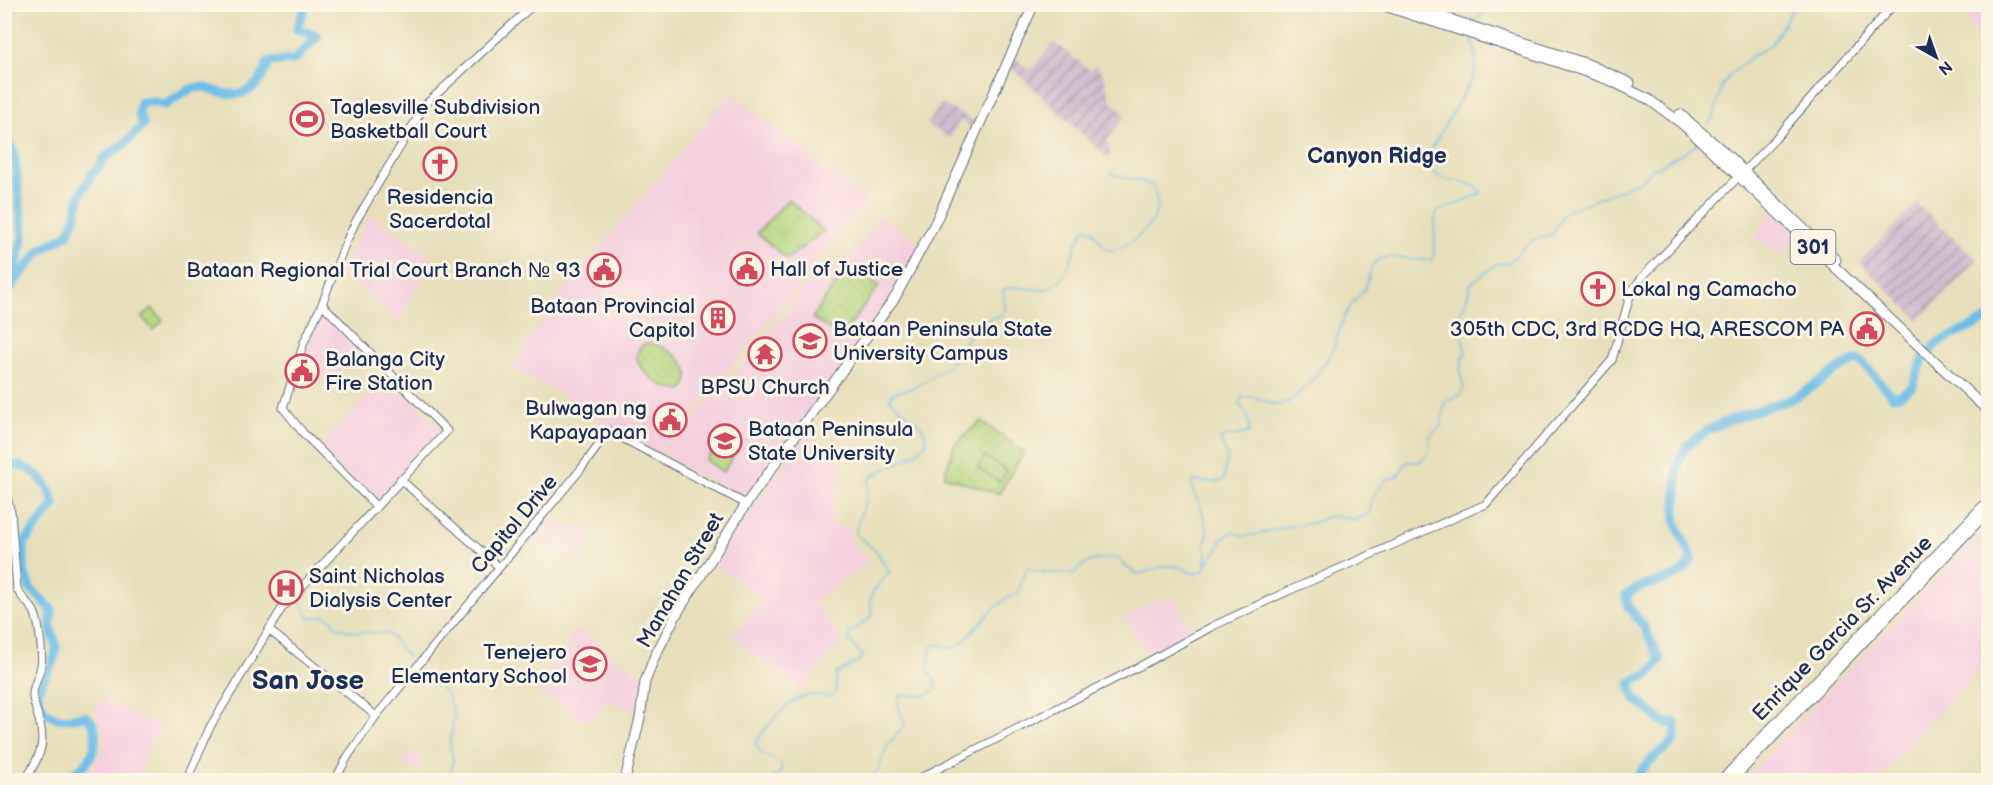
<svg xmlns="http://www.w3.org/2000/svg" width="1993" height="785" font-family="'Balsamiq Sans',sans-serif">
  <defs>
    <pattern id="industrial-furrows" width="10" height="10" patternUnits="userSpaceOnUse" patternTransform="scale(1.5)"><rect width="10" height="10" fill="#cfbdce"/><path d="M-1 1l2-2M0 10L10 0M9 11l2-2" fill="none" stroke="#a79aaa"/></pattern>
    <pattern id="grass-tufts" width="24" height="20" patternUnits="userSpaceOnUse" patternTransform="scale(1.5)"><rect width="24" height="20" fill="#b5d57c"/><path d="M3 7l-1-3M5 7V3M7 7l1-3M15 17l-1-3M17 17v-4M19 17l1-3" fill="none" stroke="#9bb76e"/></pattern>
    <pattern id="park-dots" width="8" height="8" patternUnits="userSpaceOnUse" patternTransform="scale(1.5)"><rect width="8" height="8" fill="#b5d57c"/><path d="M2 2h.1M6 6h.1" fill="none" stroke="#9bb76e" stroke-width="1.8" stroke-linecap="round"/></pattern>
  </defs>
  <rect width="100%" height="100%" fill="#fcf5e5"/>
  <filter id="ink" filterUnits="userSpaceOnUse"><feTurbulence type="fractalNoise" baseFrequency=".0167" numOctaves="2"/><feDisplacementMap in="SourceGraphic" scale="12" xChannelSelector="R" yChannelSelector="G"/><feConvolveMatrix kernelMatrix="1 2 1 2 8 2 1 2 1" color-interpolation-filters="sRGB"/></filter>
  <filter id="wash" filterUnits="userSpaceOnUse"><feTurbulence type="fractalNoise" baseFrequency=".008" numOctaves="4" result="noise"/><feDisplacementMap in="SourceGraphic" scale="24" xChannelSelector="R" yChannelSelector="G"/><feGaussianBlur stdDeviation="1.35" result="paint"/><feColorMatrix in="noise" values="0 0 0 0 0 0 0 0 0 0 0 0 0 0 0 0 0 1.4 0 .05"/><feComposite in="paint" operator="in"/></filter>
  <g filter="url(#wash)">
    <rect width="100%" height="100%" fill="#e6dfba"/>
    <g fill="#f3cfde">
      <path d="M1982 5H1988V39L1984 41 1977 39 1964 13Z"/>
      <path d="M731 92 867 202 662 452 658 454 626 439 545 384 511 369 555 300Z"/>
      <path d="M1774 209 1800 233 1782 255 1754 238Z"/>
      <path d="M370 215 433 258 398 323 340 271Z"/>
      <path d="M879 216 920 244 891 295 810 413 746 498 667 458 665 450 717 390 734 375 822 264 835 274Z"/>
      <path d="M323 312 362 351 328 384 304 359 307 347Z"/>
      <path d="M388 377 443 430 376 501 318 447Z"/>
      <path d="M803 433 844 465 834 499 832 526 851 527 849 538 868 562 814 602 843 640 800 692 732 636 763 599 713 564 801 440Z"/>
      <path d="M546 519 589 529 584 558 527 542Z"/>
      <path d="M1988 524V659L1878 780H1743Z"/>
      <path d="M1173 597 1193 632 1149 655 1125 617 1157 600 1161 603Z"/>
      <path d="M576 627 643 677 638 712 608 701 590 724 535 691 569 645 566 643Z"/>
      <path d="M102 698 160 727 135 780H83L106 743 96 713Z"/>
      <path d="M411 750 422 757 420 770 408 768 400 762Z"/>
    </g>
    <g fill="url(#industrial-furrows)">
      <path d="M1054 42 1090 70 1096 65 1104 77 1111 101 1126 115 1107 140 1111 155 1108 158 1010 67 1015 58 1028 69 1034 67Z"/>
      <path d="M940 103 974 120 971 127 960 120 950 138 927 125Z"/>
      <path d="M1917 204 1978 260 1919 320 1859 262Z"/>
    </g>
    <path fill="url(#grass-tufts)" stroke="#68826d" stroke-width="1.5" d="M788 199 824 231 787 259 757 233Z"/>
    <g fill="url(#park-dots)" stroke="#68826d" stroke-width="1.5">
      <path d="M849 264 879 286 841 337 812 318Z"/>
      <path d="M646 343C665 343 703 369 682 390 657 392 620 356 646 343Z"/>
      <path d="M981 421 1024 452 999 494 944 476 955 444Z"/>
    </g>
    <g fill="#b5d57c" stroke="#68826d" stroke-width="1.5">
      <path d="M300 108 319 120 312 130 294 119Z"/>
      <path d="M152 308 163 321 153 330 142 317Z"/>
      <path d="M722 438 738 449 723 472 706 460Z"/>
      <path d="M985 456 1007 471 1000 482 977 468Z"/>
    </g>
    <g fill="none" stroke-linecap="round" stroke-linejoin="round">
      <g stroke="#6dbde8" stroke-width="1.5">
        <path d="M1477 24 1483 9 1488 4"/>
        <path d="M1708 125 1714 116 1722 86 1730 75 1752 56 1771 45 1796 4"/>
        <path d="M1205 565 1217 551 1223 537 1233 532 1243 536 1254 535 1285 527 1313 523 1329 516 1344 517 1355 520 1369 514 1373 497 1387 479 1397 477 1407 462H1419L1428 453 1430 436 1441 426 1445 401 1460 395 1464 388C1460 374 1458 366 1466 353L1457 318 1466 301 1471 283 1497 264 1508 263 1531 241 1552 234 1564 212 1615 192 1640 181 1652 170 1698 144"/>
        <path d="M299 597 309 618 324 616 333 620 335 625C352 635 370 632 388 633L408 657"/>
        <path d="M421 674 446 692 454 715 450 745 453 759 449 780"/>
        <path d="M771 780 782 770 780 762C768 758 761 755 755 743 765 729 783 706 799 698 809 693 822 695 832 697L836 692V674L859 661 862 655 848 639 850 633 870 618 873 613 870 604 872 593 889 572 878 553 856 534V528L868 494 869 481 872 476 913 455 926 443C927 419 902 415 890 399L891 395C899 389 908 391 917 386 926 381 936 374 945 367 971 347 961 324 1002 315L1005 309 1003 290C1017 283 1031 292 1045 289 1073 283 1069 246 1086 228L1092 230 1107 250C1125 253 1158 224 1157 205 1157 199 1155 192 1153 186L1142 181 1114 175 1111 171"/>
        <path d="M866 780 877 772 887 746 905 725 898 704 899 695 924 696 937 689 935 681 928 671 931 647 938 644 950 648 961 644 991 611 1007 598 1018 593 1027 568C1043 573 1058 575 1075 573 1087 558 1100 559 1118 558L1126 567 1137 574C1166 568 1165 558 1194 574L1204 570 1207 556 1205 545 1208 533 1201 507 1192 490V481L1216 482 1224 479 1227 456 1220 439C1230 434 1239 437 1249 432L1248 416 1239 404 1242 397C1246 397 1251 397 1256 398 1265 399 1271 407 1282 404 1298 400 1327 364 1333 348 1339 336 1340 322 1348 310 1352 302 1360 296 1365 288 1370 279 1368 266 1378 260 1392 253 1415 262 1432 260 1438 246 1431 229 1437 212L1482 193C1469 178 1458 184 1442 178 1434 175 1429 167 1424 161L1475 74 1476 55 1472 37"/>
      </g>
      <g stroke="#6dbde8" stroke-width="9">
        <path d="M4 132 14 153 23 235 16 269 14 284 4 297"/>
        <path d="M15 281 41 250 67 235 75 219 80 195 92 174 100 166 103 159 127 142 143 125 139 113 141 102H156L165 105C177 98 187 87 202 87 208 87 214 91 220 92 246 99 261 87 268 62L294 60 318 36 297 29 306 4"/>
        <path d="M4 463C11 465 18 465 24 467 40 474 50 488 54 505L24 543V571L30 588 52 610C52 616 50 623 51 629 52 635 56 641 56 647 57 669 28 685 43 708 54 724 69 718 85 716 101 724 96 752 86 763 80 770 71 775 64 780"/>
        <path d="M1635 780C1641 771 1648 761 1658 754 1671 744 1678 742 1675 723H1664L1634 698 1630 683 1638 678 1648 676 1660 660 1643 625 1628 607 1626 595C1650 577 1676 587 1692 559 1688 546 1679 535 1676 521 1674 512 1677 504 1677 494 1678 482 1676 470 1680 458 1691 427 1757 411 1786 401 1812 392 1831 369 1857 360L1863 363 1892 396 1900 395 1912 387 1923 359 1937 343 1988 319"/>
      </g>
    </g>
  </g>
  <g filter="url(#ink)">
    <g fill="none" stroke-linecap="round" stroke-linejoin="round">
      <defs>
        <g id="minor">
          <path d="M400 479 499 567"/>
          <path d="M4 488 11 512 17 589C21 598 29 603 34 611 39 621 43 655 41 666 39 677 32 686 33 697 34 705 37 712 39 720 46 744 40 755 28 776L30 780"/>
          <path d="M376 506 304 434 283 408 304 342 322 304 346 242 356 221 425 105 534 4"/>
          <path d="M269 630 376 716"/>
          <path d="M187 780 210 727 282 608 447 431 322 304"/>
          <path d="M335 780 348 756 376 716 581 469 609 431 746 504"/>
          <path d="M916 780 1144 664 1211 627 1286 592 1486 504 1612 360 1631 292 1644 275 1775 139 1894 4"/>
        </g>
        <g id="major">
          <path d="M1378 4 1545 58 1609 80 1648 99 1681 123 1703 143 1988 411"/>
          <path d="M1403 4 1588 64 1630 83"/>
          <path d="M1680 114 1723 151 1836 260"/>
          <path d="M625 780 640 718 645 682 654 658 676 615 746 504 896 296 935 223 1034 4"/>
          <path d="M1722 780 1988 501"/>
          <path d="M1732 780 1988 511"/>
        </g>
      </defs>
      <use href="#minor" stroke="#626d7e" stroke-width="9"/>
      <use href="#major" stroke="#626d7e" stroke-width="11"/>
      <use href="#minor" stroke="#fff" stroke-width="7"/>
      <use href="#major" stroke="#fff" stroke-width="9"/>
    </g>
  </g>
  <defs>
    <symbol id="stadium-ring" viewBox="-11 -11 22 22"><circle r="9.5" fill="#fcf5e5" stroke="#d1495b" stroke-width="1.5"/><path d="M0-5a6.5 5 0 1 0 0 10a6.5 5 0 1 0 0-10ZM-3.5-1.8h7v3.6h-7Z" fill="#d1495b"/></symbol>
    <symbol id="church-ring" viewBox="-11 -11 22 22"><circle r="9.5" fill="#fcf5e5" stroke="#d1495b" stroke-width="1.5"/><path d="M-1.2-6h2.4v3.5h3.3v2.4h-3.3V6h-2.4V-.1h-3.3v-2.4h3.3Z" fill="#d1495b"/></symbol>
    <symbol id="civic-ring" viewBox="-11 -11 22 22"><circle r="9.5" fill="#fcf5e5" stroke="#d1495b" stroke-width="1.5"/><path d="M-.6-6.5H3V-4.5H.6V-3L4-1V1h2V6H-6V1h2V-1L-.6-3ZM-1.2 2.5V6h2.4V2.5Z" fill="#d1495b"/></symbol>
    <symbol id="building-ring" viewBox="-11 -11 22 22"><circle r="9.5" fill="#fcf5e5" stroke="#d1495b" stroke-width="1.5"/><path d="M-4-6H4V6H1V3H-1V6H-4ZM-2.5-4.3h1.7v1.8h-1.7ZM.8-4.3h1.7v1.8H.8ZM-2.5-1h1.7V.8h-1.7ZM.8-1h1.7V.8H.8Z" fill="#d1495b"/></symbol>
    <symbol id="university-ring" viewBox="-11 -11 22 22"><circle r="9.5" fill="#fcf5e5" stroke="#d1495b" stroke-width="1.5"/><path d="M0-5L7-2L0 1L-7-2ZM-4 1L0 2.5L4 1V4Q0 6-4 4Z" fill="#d1495b"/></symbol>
    <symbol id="temple-ring" viewBox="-11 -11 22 22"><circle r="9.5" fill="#fcf5e5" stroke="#d1495b" stroke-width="1.5"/><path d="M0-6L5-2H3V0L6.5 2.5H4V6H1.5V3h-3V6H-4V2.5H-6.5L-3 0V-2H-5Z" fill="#d1495b"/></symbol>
    <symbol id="hospital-ring" viewBox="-11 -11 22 22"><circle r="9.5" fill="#fcf5e5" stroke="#d1495b" stroke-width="1.5"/><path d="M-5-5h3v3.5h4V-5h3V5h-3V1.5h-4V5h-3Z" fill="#d1495b"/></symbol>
    <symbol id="school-ring" viewBox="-11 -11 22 22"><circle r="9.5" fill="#fcf5e5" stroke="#d1495b" stroke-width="1.5"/><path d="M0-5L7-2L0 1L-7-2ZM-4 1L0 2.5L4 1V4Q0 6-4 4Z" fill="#d1495b"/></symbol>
  </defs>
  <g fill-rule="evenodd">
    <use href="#stadium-ring" x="288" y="100" width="38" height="38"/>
    <use href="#church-ring" x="421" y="145" width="38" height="38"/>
    <use href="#civic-ring" x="728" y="250" width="38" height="38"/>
    <use href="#civic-ring" x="585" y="251" width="38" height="38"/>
    <use href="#church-ring" x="1579" y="270" width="38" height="38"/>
    <use href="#building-ring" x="699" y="299" width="38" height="38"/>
    <use href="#civic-ring" x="1848" y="310" width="38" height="38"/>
    <use href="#university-ring" x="791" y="322" width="38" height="38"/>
    <use href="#temple-ring" x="746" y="335" width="38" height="38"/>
    <use href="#civic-ring" x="283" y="352" width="38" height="38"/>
    <use href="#civic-ring" x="651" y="401" width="38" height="38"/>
    <use href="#university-ring" x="706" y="422" width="38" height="38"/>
    <use href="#hospital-ring" x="267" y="569" width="38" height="38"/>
    <use href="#school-ring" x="571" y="645" width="38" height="38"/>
  </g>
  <g text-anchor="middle" stroke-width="6" stroke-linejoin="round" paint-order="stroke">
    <rect fill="#fcf5e5" stroke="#5e6a86" stroke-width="1.5" x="1790.5" y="230" width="45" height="34" rx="4.5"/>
    <g font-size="20" font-weight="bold" fill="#1b2f5e">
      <text x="1813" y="254">301</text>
    </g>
    <g font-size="21" fill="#1b2f5e" stroke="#fcf5e5" text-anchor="start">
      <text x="330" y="114">Taglesville Subdivision<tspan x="330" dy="24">Basketball Court</tspan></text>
      <text x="440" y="204" text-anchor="middle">Residencia<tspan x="440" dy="24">Sacerdotal</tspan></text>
      <text x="770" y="276">Hall of Justice</text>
      <text x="581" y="277" text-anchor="end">Bataan Regional Trial Court Branch № 93</text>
      <text x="1621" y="296">Lokal ng Camacho</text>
      <text x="695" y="313" text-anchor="end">Bataan Provincial<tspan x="695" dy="24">Capitol</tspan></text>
      <text x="833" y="336">Bataan Peninsula State<tspan x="833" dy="24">University Campus</tspan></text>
      <text x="1844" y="336" text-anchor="end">305th CDC, 3rd RCDG HQ, ARESCOM PA</text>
      <text x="325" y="366">Balanga City<tspan x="325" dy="24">Fire Station</tspan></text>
      <text x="765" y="394" text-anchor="middle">BPSU Church</text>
      <text x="647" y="415" text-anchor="end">Bulwagan ng<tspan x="647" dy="24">Kapayapaan</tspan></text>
      <text x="748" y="436">Bataan Peninsula<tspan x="748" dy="24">State University</tspan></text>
      <text x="309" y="583">Saint Nicholas<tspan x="309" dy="24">Dialysis Center</tspan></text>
      <text x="567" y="659" text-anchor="end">Tenejero<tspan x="567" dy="24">Elementary School</tspan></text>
    </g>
    <g font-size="21" fill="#1b2f5e" stroke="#fcf5e5">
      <text transform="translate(514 524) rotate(-50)" y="7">Capitol Drive</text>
      <text transform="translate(680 580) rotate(-60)" y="7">Manahan Street</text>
      <text transform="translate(1842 628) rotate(-46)" y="7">Enrique Garcia Sr. Avenue</text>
    </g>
    <g font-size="22" font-weight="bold" fill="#1b2f5e" stroke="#fcf5e5">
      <text x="1377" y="163">Canyon Ridge</text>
    </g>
    <g font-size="27" font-weight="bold" fill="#1b2f5e" stroke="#fcf5e5">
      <text x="308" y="689">San Jose</text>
    </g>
  </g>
  <rect width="1993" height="785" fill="none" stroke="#fcf5e5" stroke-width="24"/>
  <g transform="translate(1936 57) rotate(140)" stroke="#fcf5e5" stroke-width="4.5" paint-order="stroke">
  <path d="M0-4.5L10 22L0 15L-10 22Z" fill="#1b2f5e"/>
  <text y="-9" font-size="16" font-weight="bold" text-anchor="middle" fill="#1b2f5e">N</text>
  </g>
</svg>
